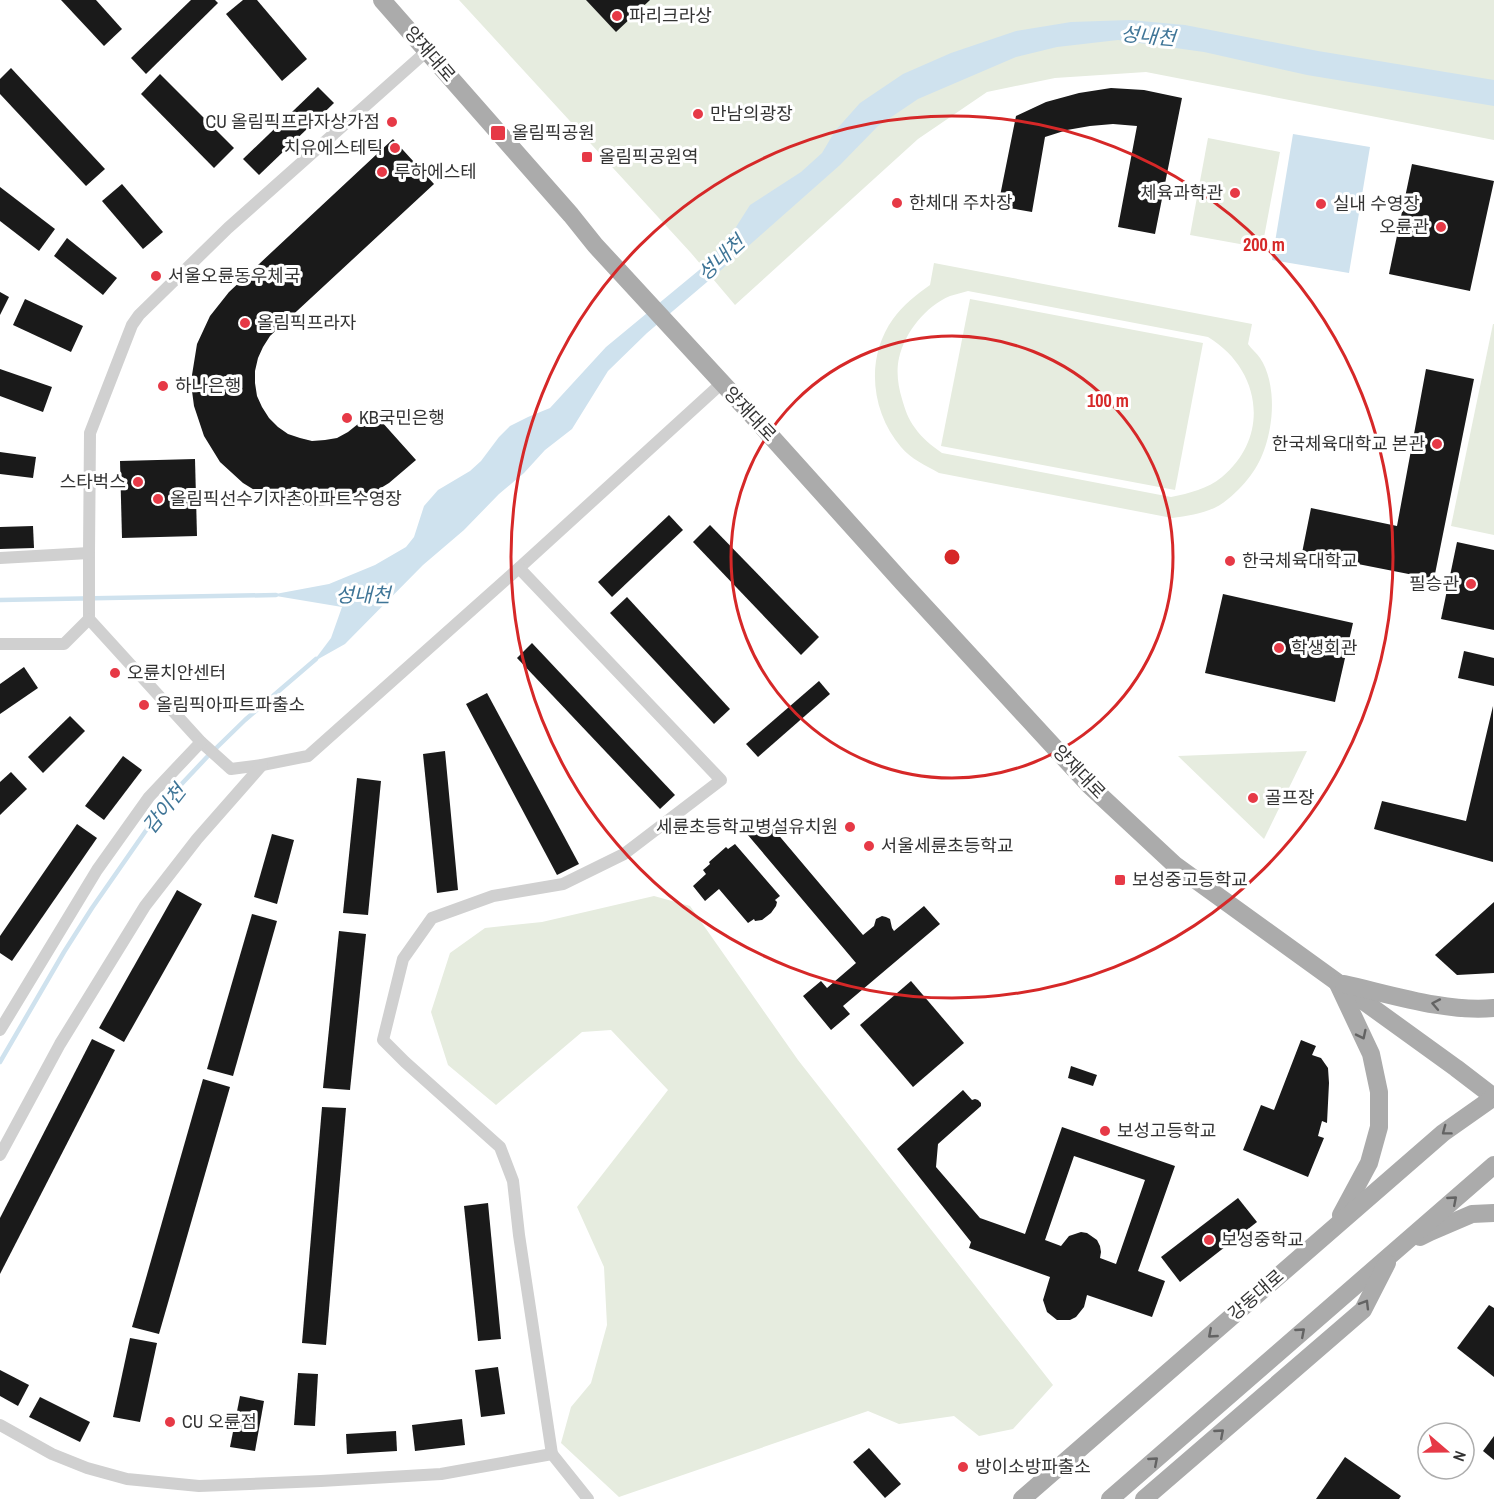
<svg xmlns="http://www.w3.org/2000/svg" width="1494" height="1499" font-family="'Archivo Narrow','Noto Sans KR',sans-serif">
  <rect width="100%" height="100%" fill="#fff"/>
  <g fill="#e6ecdf" fill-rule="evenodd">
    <path d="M459 0H1494V140L1146 72 1055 78 987 92 918 139 735 305 691 253Z"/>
    <path d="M1208 138 1280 152 1262 248 1190 235Z"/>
    <path d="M934 263 1252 324 1248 344C1251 349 1257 353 1260 358 1280 388 1273 444 1253 472 1247 481 1237 492 1228 499 1212 513 1192 515 1172 518L939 473C925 465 911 459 901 447 871 412 865 358 893 319 903 305 916 295 930 285ZM968 291 1208 337C1261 369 1271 436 1222 477 1207 489 1190 493 1171 497L942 453C932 446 922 438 915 428 908 419 905 409 902 399 898 386 896 371 899 358 905 332 926 306 950 296 956 294 962 293 968 291Z"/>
    <path d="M970 299 1203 343 1175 490 941 446Z"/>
    <path d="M1493 324H1494V535L1451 526Z"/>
    <path d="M1307 751 1264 839 1178 756Z"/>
    <path d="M654 896 690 906 798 1060 1053 1385 1013 1429 979 1436 954 1416 899 1424 868 1411 619 1497 561 1443 571 1407 591 1383 607 1325 604 1267 577 1207 668 1090 611 1030 582 1032 496 1105 448 1065 431 1012 450 953 485 928 542 922Z"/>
  </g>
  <g fill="#cfe2ee">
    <path d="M1130 20 1185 25 1318 51 1494 80V106L1307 75 1204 52 1118 40 1057 47 1016 57 918 99 878 126 840 165 720 271 647 333 608 371 572 429 545 450 524 473 499 494 464 530 423 565 345 644 313 662 331 638 342 607 270 595 329 584 375 565 406 547 414 537 424 506 438 490 470 471 481 461 499 437 510 426 528 417 550 408 606 347 704 266 736 227 750 205 801 172 822 153 835 131 860 103 903 74 951 53 1016 31 1071 22Z"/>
    <path d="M1293 134 1370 147 1349 273 1272 260Z"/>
  </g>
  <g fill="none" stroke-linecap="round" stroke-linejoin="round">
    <g stroke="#cfe2ee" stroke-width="4.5">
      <path d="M0 600 276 595"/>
      <path d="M0 1062 64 952 92 908 154 819 175 791 207 757 245 720 316 659"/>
    </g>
  </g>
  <g fill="#1a1a1a" fill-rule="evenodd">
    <path d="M61 0H96L122 29 104 46Z"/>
    <path d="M191 0H215L218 3 146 74 131 58Z"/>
    <path d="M243 0H257L307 59 282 81 226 14Z"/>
    <path d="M586 0H650L616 32Z"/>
    <path d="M11 68 105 169 86 186 0 94V79Z"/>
    <path d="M160 74 234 148 214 168 141 94Z"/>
    <path d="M318 87 334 103 259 175 243 159Z"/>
    <path d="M1111 88 1144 90 1182 98 1155 234 1118 227 1137 126 1113 124 1090 126 1067 130 1045 137 1032 212 998 206 1016 116 1046 102 1079 93Z"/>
    <path d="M393 139 434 184 270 336 263 347 258 358 255 371V383L257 396 262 407 269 418 278 427 288 434 300 438 312 441 325 440 337 438 348 432 373 412 416 460 389 483 376 491 347 503 316 506 285 503 256 491 243 483 220 462 204 436 194 406 192 391V375L197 344 210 316 229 292Z"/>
    <path d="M1412 164 1494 181 1470 291 1389 274Z"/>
    <path d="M122 184 163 232 143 249 102 201Z"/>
    <path d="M0 187 55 229 39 251 0 221Z"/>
    <path d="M67 238 117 278 103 295 54 256Z"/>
    <path d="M0 292 9 297 0 315Z"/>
    <path d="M25 299 83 326 71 352 13 325Z"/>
    <path d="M0 369 52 387 43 412 0 396Z"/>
    <path d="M1426 369 1474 379 1434 579 1302 553 1311 508 1397 526Z"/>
    <path d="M0 452 36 457 33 478 0 474Z"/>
    <path d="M195 459 197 536 122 538 120 461Z"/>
    <path d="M669 515 683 530 612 597 598 582Z"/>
    <path d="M710 525 819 637 801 655 693 542Z"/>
    <path d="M33 526 34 548 0 549V527Z"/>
    <path d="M1457 542 1494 550V630L1441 619Z"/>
    <path d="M1223 594 1353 623 1335 702 1205 673Z"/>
    <path d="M627 597 730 709 714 724 610 613Z"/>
    <path d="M532 643 675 795 660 809 517 658Z"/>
    <path d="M1464 651 1494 658V686L1458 678Z"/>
    <path d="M24 667 38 688 0 714V684Z"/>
    <path d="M819 681 830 694 758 757 746 744Z"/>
    <path d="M487 693 579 864 557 875 466 704Z"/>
    <path d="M1493 706V862L1374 829 1382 801 1466 821Z"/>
    <path d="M70 716 85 731 43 773 28 757Z"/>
    <path d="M445 751 458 890 437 893 423 754Z"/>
    <path d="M123 756 142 770 104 820 85 806Z"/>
    <path d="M11 772 27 789 0 815V782Z"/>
    <path d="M357 778 381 781 368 915 343 913Z"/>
    <path d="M765 819 863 935 874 926 876 919 882 916 886 917 890 919 892 928 894 931 924 906 940 924 843 1006 850 1014 831 1030 803 996 821 981 827 988 856 963 747 834Z"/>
    <path d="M77 824 97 838 12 961 0 953V936Z"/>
    <path d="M272 834 294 840 277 904 254 897Z"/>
    <path d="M735 844 780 896 775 900 777 902 776 906 771 913 762 920 755 921 754 919 748 923 719 889 705 901 693 886 706 874 703 870 710 864 709 862 726 847 728 849Z"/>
    <path d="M177 890 202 904 124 1042 99 1028Z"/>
    <path d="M1494 902V973L1457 975 1435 955Z"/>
    <path d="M252 914 277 921 233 1076 207 1069Z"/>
    <path d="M339 931 366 934 350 1090 323 1088Z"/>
    <path d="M911 981 964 1043 913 1087 860 1025Z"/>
    <path d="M92 1039 115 1050 0 1274V1218Z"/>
    <path d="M1301 1040 1316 1046 1312 1055 1321 1058 1328 1068 1329 1083 1327 1123 1322 1121 1318 1136 1324 1138 1308 1177 1243 1150 1261 1105 1274 1110Z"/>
    <path d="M1071 1066 1097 1075 1093 1086 1068 1078Z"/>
    <path d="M203 1079 230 1087 159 1334 132 1327Z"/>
    <path d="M963 1090 972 1100 975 1099 978 1100 981 1103V1106L938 1144 936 1167 980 1218 1025 1234 1062 1127 1175 1166 1138 1271 1165 1281 1152 1317 1087 1295 1084 1307 1076 1317 1070 1320H1057L1047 1312 1043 1300 1050 1277 969 1248 971 1242 897 1149ZM1074 1156 1145 1180 1116 1264 1100 1258 1101 1252 1100 1246 1097 1240 1087 1233 1081 1232 1069 1236 1061 1246 1045 1240Z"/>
    <path d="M322 1107 346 1108 326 1345 302 1343Z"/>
    <path d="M1238 1198 1257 1222 1180 1282 1161 1257Z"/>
    <path d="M488 1203 501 1339 478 1341 464 1206Z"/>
    <path d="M1489 1305 1494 1308V1377L1457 1348Z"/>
    <path d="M130 1338 157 1343 140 1422 113 1417Z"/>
    <path d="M498 1367 505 1414 481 1417 475 1370Z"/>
    <path d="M0 1370 29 1385 18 1406 0 1396Z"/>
    <path d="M298 1373 318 1374 315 1426 294 1425Z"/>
    <path d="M240 1396 264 1401 255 1451 230 1447Z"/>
    <path d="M40 1397 90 1422 80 1442 29 1417Z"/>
    <path d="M462 1419 465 1445 415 1451 412 1425Z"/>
    <path d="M396 1431 397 1451 347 1454 346 1434Z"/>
    <path d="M1494 1436V1460L1483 1451Z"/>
    <path d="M869 1448 901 1484 885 1498 853 1462Z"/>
    <path d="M1345 1457 1401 1496 1399 1499H1316Z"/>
  </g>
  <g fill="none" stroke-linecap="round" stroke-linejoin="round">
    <g stroke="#d0d0d0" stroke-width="12">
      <path d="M427 51 228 228 139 315 132 325 90 433 89 553V619L201 742 231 769 262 765 308 756 519 568 722 383"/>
      <path d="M0 558 89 553"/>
      <path d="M519 568 721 780 624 854 563 884 493 896 432 918 403 959 383 1040 405 1062 500 1147 513 1181 519 1235 552 1454"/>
      <path d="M0 644H64L89 619"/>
      <path d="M0 1030 97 870 149 797 201 742"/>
      <path d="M0 1155 60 1044 145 906 197 839 262 765"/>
      <path d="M0 1425 52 1454 87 1468 127 1479 199 1486 321 1481 441 1474 552 1454 588 1499"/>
    </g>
    <g stroke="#ababab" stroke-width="18">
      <path d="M382 0 571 215 595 245 760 424 903 583 1089 785 1175 865 1456 1068 1494 1097"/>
      <path d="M1338 984 1371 1054 1379 1092V1127L1369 1163 1341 1215"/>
      <path d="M1344 984C1389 994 1448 1013 1494 1008"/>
      <path d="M1420 1237 1430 1232 1472 1214 1494 1213"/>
      <path d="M1022 1499 1443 1133 1494 1097"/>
      <path d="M1110 1499 1494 1165"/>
      <path d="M1144 1499 1363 1310 1387 1263"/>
    </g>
  </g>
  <defs><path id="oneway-chevron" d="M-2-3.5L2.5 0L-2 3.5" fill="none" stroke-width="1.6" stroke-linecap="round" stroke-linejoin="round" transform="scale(1.5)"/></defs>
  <g stroke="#636363">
    <use href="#oneway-chevron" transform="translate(1436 1004) rotate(-169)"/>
    <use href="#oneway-chevron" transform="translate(1362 1035) rotate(64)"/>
    <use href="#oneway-chevron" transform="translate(1446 1131) rotate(143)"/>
    <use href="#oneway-chevron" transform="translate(1453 1200) rotate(-41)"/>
    <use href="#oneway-chevron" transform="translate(1365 1304) rotate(-59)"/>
    <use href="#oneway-chevron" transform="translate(1301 1332) rotate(-41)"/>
    <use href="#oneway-chevron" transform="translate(1212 1334) rotate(139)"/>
    <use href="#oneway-chevron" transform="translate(1220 1433) rotate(-41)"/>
    <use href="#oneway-chevron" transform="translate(1154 1461) rotate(-41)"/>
  </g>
  <g fill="none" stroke="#d62828" stroke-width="3">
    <circle cx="952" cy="557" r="221"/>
    <circle cx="952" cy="557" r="441"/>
  </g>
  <g fill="#e63946" stroke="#fff" stroke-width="2">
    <circle cx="617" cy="16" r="6"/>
    <circle cx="698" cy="114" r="6"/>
    <circle cx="392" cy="122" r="6"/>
    <rect x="490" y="125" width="16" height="16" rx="3"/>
    <circle cx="395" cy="148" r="6"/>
    <rect x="581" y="151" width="12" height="12" rx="3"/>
    <circle cx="382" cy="172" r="6"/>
    <circle cx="1235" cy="193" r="6"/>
    <circle cx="897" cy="203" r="6"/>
    <circle cx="1321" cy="204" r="6"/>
    <circle cx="1441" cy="227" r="6"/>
    <circle cx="156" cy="276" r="6"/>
    <circle cx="245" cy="323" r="6"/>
    <circle cx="163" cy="386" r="6"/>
    <circle cx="347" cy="418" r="6"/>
    <circle cx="1437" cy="444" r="6"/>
    <circle cx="138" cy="482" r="6"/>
    <circle cx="158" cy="499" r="6"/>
    <circle cx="1230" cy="561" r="6"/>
    <circle cx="1471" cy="584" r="6"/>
    <circle cx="1279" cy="648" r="6"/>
    <circle cx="115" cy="673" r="6"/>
    <circle cx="144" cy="705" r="6"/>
    <circle cx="1253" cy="798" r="6"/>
    <circle cx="850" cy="827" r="6"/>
    <circle cx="869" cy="846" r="6"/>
    <rect x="1114" y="874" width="12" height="12" rx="3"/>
    <circle cx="1105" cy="1131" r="6"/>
    <circle cx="1209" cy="1240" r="6"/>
    <circle cx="170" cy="1422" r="6"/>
    <circle cx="963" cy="1467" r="6"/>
  </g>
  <g text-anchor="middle" stroke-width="6" stroke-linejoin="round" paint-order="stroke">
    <g font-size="18" fill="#333" stroke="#fff" text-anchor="start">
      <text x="629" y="22">파리크라상</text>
      <text x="710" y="120">만남의광장</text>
      <text x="380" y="128" text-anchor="end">CU 올림픽프라자상가점</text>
      <text x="512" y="139">올림픽공원</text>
      <text x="383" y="154" text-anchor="end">치유에스테틱</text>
      <text x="599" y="163">올림픽공원역</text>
      <text x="394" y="178">루하에스테</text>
      <text x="1223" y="199" text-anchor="end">체육과학관</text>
      <text x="909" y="209">한체대 주차장</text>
      <text x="1333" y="210">실내 수영장</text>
      <text x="1429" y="233" text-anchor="end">오륜관</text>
      <text x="168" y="282">서울오륜동우체국</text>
      <text x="257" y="329">올림픽프라자</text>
      <text x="175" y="392">하나은행</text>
      <text x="359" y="424">KB국민은행</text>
      <text x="1425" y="450" text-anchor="end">한국체육대학교 본관</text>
      <text x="126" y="488" text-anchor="end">스타벅스</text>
      <text x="170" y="505">올림픽선수기자촌아파트수영장</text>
      <text x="1242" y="567">한국체육대학교</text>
      <text x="1459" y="590" text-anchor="end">필승관</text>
      <text x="1291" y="654">학생회관</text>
      <text x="127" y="679">오륜치안센터</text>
      <text x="156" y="711">올림픽아파트파출소</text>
      <text x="1265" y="804">골프장</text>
      <text x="838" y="833" text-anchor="end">세륜초등학교병설유치원</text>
      <text x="881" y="852">서울세륜초등학교</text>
      <text x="1132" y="886">보성중고등학교</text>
      <text x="1117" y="1137">보성고등학교</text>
      <text x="1221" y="1246">보성중학교</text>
      <text x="182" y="1428">CU 오륜점</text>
      <text x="975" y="1473">방이소방파출소</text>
    </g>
    <g font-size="18" fill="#333" stroke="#fff">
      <text transform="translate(430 54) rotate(49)" y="6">양재대로</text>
      <text transform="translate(750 414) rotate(47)" y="6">양재대로</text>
      <text transform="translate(1079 772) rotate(46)" y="6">양재대로</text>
      <text transform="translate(1256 1295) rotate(-41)" y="6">강동대로</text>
    </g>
    <g font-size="20" font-style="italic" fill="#3f7597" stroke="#fff">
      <text transform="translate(1148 36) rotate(5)" y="7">성내천</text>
      <text transform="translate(721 258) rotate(-43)" y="7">성내천</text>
      <text x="363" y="602">성내천</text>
      <text transform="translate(164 809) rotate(-52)" y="7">감이천</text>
    </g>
  </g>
  <circle cx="952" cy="557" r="9" fill="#d62828" stroke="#fff" stroke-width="3"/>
  <g font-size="18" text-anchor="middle" font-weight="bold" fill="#d62828" stroke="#fff" stroke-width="6" stroke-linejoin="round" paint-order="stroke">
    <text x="1264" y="251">200 m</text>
    <text x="1108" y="407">100 m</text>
  </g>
  <g transform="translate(1446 1451) rotate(110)"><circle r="28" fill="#ffffff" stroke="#adadad" stroke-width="1.5"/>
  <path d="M0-4.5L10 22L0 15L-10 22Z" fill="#e63946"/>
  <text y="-9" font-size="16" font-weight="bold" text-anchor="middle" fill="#333333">N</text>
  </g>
</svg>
